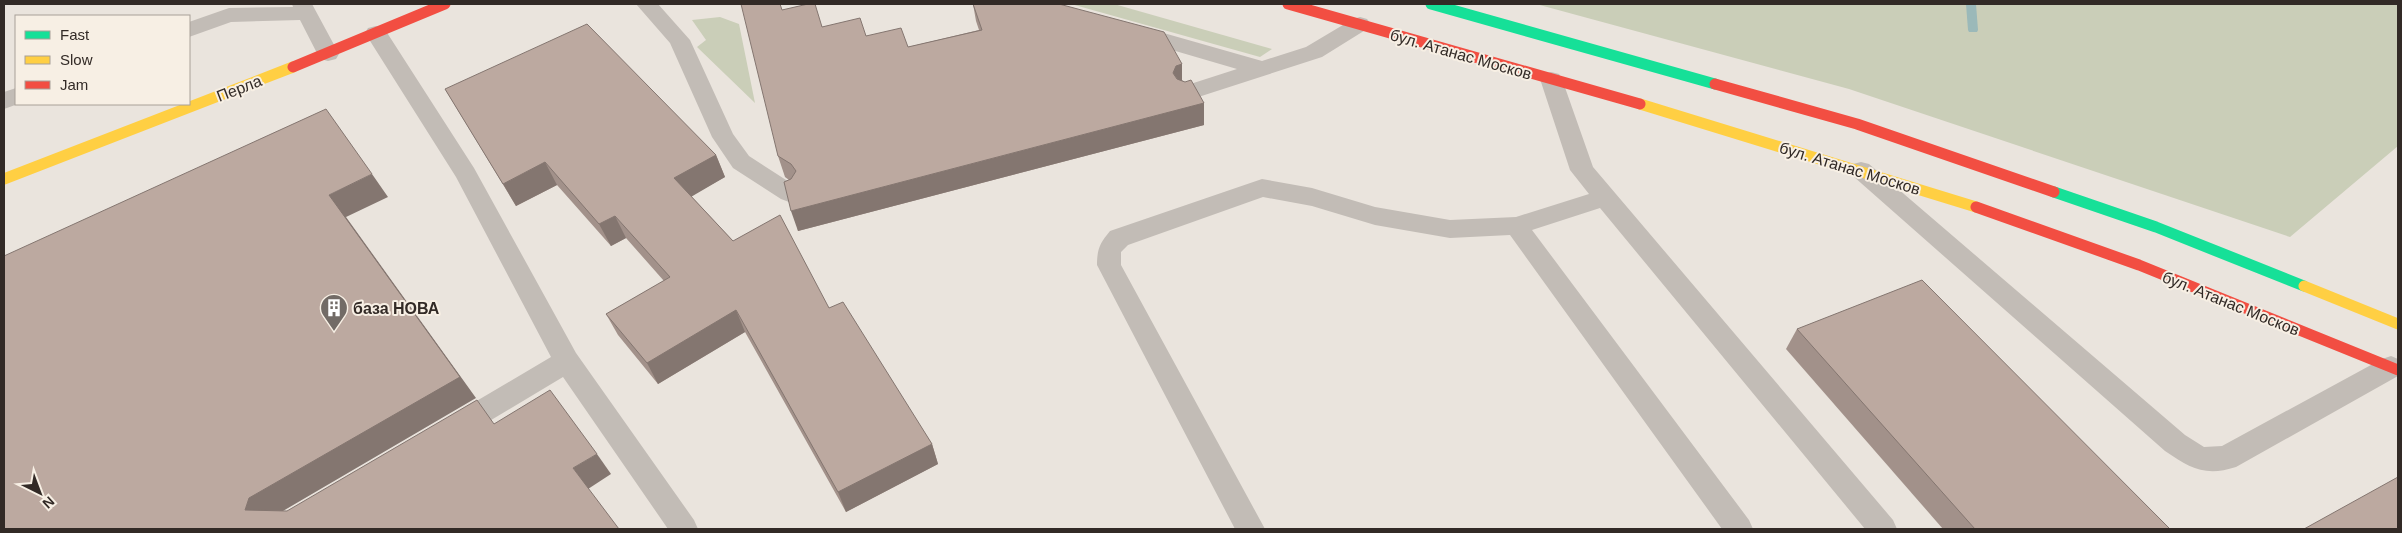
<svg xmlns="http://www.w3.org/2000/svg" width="2402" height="533" font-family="Arial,sans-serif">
  <rect width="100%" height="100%" fill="#eae4dd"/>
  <g fill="#caceb8">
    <path d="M1071 4H1114L1272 49 1260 57Z"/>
    <path d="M1536 4H2398V146L2290 237 1849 89Z"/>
    <path d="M720 17 739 24 755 103 697 47 706 40 692 20Z"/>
  </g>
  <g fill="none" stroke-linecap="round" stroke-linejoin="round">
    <path fill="#9bb9b9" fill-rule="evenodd" d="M1966 4H1976L1978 30 1977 32H1969L1968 30Z"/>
    <g fill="#c2bcb6" fill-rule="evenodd">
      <path d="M292 4H312L339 54 336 59 328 61 320 59 300 20 231 22 189 37V22L229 8 293 7Z"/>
      <path d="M636 4H658L690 40 733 134 749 156 797 187 801 193 797 199 789 202 781 199 733 168 712 137 670 43Z"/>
      <path d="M1360 17 1367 19 1371 24 1367 29 1322 57 1186 101 1178 98 1175 93 1178 88 1237 69 1131 38 1128 33 1131 28 1139 26 1262 61 1306 47 1353 19Z"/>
      <path d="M376 26 384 28 474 168 576 353 694 520 698 529H668L563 377 466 435 456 439 446 435 442 427 446 419 551 357 456 177 365 33 368 28Z"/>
      <path d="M1551 72 1559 74 1562 79 1593 167 1893 520 1897 529H1865L1600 208 1532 230 1749 520 1753 529H1722L1510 235 1450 238 1375 225 1312 206 1263 197 1128 245 1121 252V265L1265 529H1235L1097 265C1097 249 1100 243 1110 231L1262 179 1312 188 1375 207 1450 220 1516 217 1589 194 1570 170 1540 79 1543 74Z"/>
      <path d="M16 88V104H18L4 109V92Z"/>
      <path d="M1861 162 1869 164 2185 435 2204 447 2222 446 2382 359 2391 356 2398 359V376L2236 467C2205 477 2190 468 2165 451L1853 176 1849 170 1853 164Z"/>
    </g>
    <g stroke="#16e098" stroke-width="11">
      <path d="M1431 4 1715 84"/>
      <path d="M2054 192 2156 227 2304 286"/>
    </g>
    <g stroke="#ffcf43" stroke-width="11">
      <path d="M1640 104 1976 207"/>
      <path d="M4 179 293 67"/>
      <path d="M2304 286 2398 324"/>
    </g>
    <g stroke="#f24e42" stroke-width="11">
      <path d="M1288 4 1640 104"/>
      <path d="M293 67 445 4"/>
      <path d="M1715 84 1857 124 2054 192"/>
      <path d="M1976 207 2139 265 2398 370"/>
    </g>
  </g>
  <g fill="#a2918a">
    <path d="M973 4H1059L1182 64V80L1204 103V125L798 231 789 180 785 177 778 156 782 10 822 27 866 36 908 47 979 30 976 21Z"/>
    <path d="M445 89 716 155 725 177 691 196 733 241 829 308 932 444 938 464 846 512 745 332 658 384 618 335 606 314 664 281 626 238 611 246 557 185 516 206Z"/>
    <path d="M1797 329 2170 529H1943L1786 349Z"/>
  </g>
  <g fill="#847670">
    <path d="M1182 64V85L1173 73 1176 66Z"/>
    <path d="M1204 103V125L798 231 791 211Z"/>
    <path d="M716 155 725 177 684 201 674 178Z"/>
    <path d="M545 162 557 185 516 206 503 184Z"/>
    <path d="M372 174 388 197 346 217 476 398 271 518 245 510 329 195Z"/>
    <path d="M615 216 626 238 611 246 599 224Z"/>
    <path d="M736 310 745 332 658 384 647 363Z"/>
    <path d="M932 444 938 464 846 512 838 492Z"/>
    <path d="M597 454 611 474 588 489 573 468Z"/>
  </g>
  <g fill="#bca9a0" stroke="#847670">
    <path d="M741 4H780L782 10 808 4H815L822 27 860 18 866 36 901 28 908 47 982 30 973 4H1059L1164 32 1182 64 1176 66 1173 73 1177 79 1185 82 1191 80 1204 103 791 211 784 182 791 179 796 171 791 164 778 156Z"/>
    <path d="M587 24 716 155 674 178 733 241 780 215 829 308 843 302 932 444 838 492 736 310 647 363 606 314 670 277 615 216 599 224 545 162 503 184 445 89Z"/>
    <path d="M326 109 372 174 329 195 460 377 249 498 245 510 287 511 477 400 494 424 550 390 597 454 573 468 619 529H4V256Z"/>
    <path d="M1922 280 2170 529H1975L1797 329Z"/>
    <path d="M2398 477V529H2304Z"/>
  </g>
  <defs>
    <symbol id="building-pin" viewBox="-11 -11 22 30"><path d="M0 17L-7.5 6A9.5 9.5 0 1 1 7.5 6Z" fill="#726b66" stroke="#f7efe4"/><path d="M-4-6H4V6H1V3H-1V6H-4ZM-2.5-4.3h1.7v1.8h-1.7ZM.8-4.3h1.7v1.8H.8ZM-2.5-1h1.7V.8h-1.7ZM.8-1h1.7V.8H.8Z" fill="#fff"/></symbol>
  </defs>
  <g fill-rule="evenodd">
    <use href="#building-pin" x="318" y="292" width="32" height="43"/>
  </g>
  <g text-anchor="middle" stroke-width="4" stroke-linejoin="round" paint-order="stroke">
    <g font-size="16" fill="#322a26" stroke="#f7efe4">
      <text transform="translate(1461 54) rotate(16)" y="6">бул. Атанас Москов</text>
      <text transform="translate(239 88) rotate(-21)" y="6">Перла</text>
      <text transform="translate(1850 168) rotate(17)" y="6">бул. Атанас Москов</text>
      <text transform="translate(2231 303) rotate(22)" y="6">бул. Атанас Москов</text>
    </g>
    <g font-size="16" font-weight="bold" fill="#322a26" stroke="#f7efe4" text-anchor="start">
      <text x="353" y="314">база НОВА</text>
    </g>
  </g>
  <rect width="2402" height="533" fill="none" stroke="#322a26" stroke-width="10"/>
  <rect x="15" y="15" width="175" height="90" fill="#f7efe4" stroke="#a8a098"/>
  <rect x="25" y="31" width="25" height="8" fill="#16e098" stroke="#a8a098"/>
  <text x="60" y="40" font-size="15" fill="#322a26">Fast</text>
  <rect x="25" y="56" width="25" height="8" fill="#ffcf43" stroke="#a8a098"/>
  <text x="60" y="65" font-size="15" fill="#322a26">Slow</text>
  <rect x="25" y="81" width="25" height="8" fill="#f24e42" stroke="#a8a098"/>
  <text x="60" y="90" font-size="15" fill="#322a26">Jam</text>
  <g transform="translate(40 493) rotate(138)" stroke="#f7efe4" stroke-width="4" paint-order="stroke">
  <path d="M0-4L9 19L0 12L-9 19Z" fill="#322a26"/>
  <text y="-8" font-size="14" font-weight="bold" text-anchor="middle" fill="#322a26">N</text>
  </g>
</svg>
